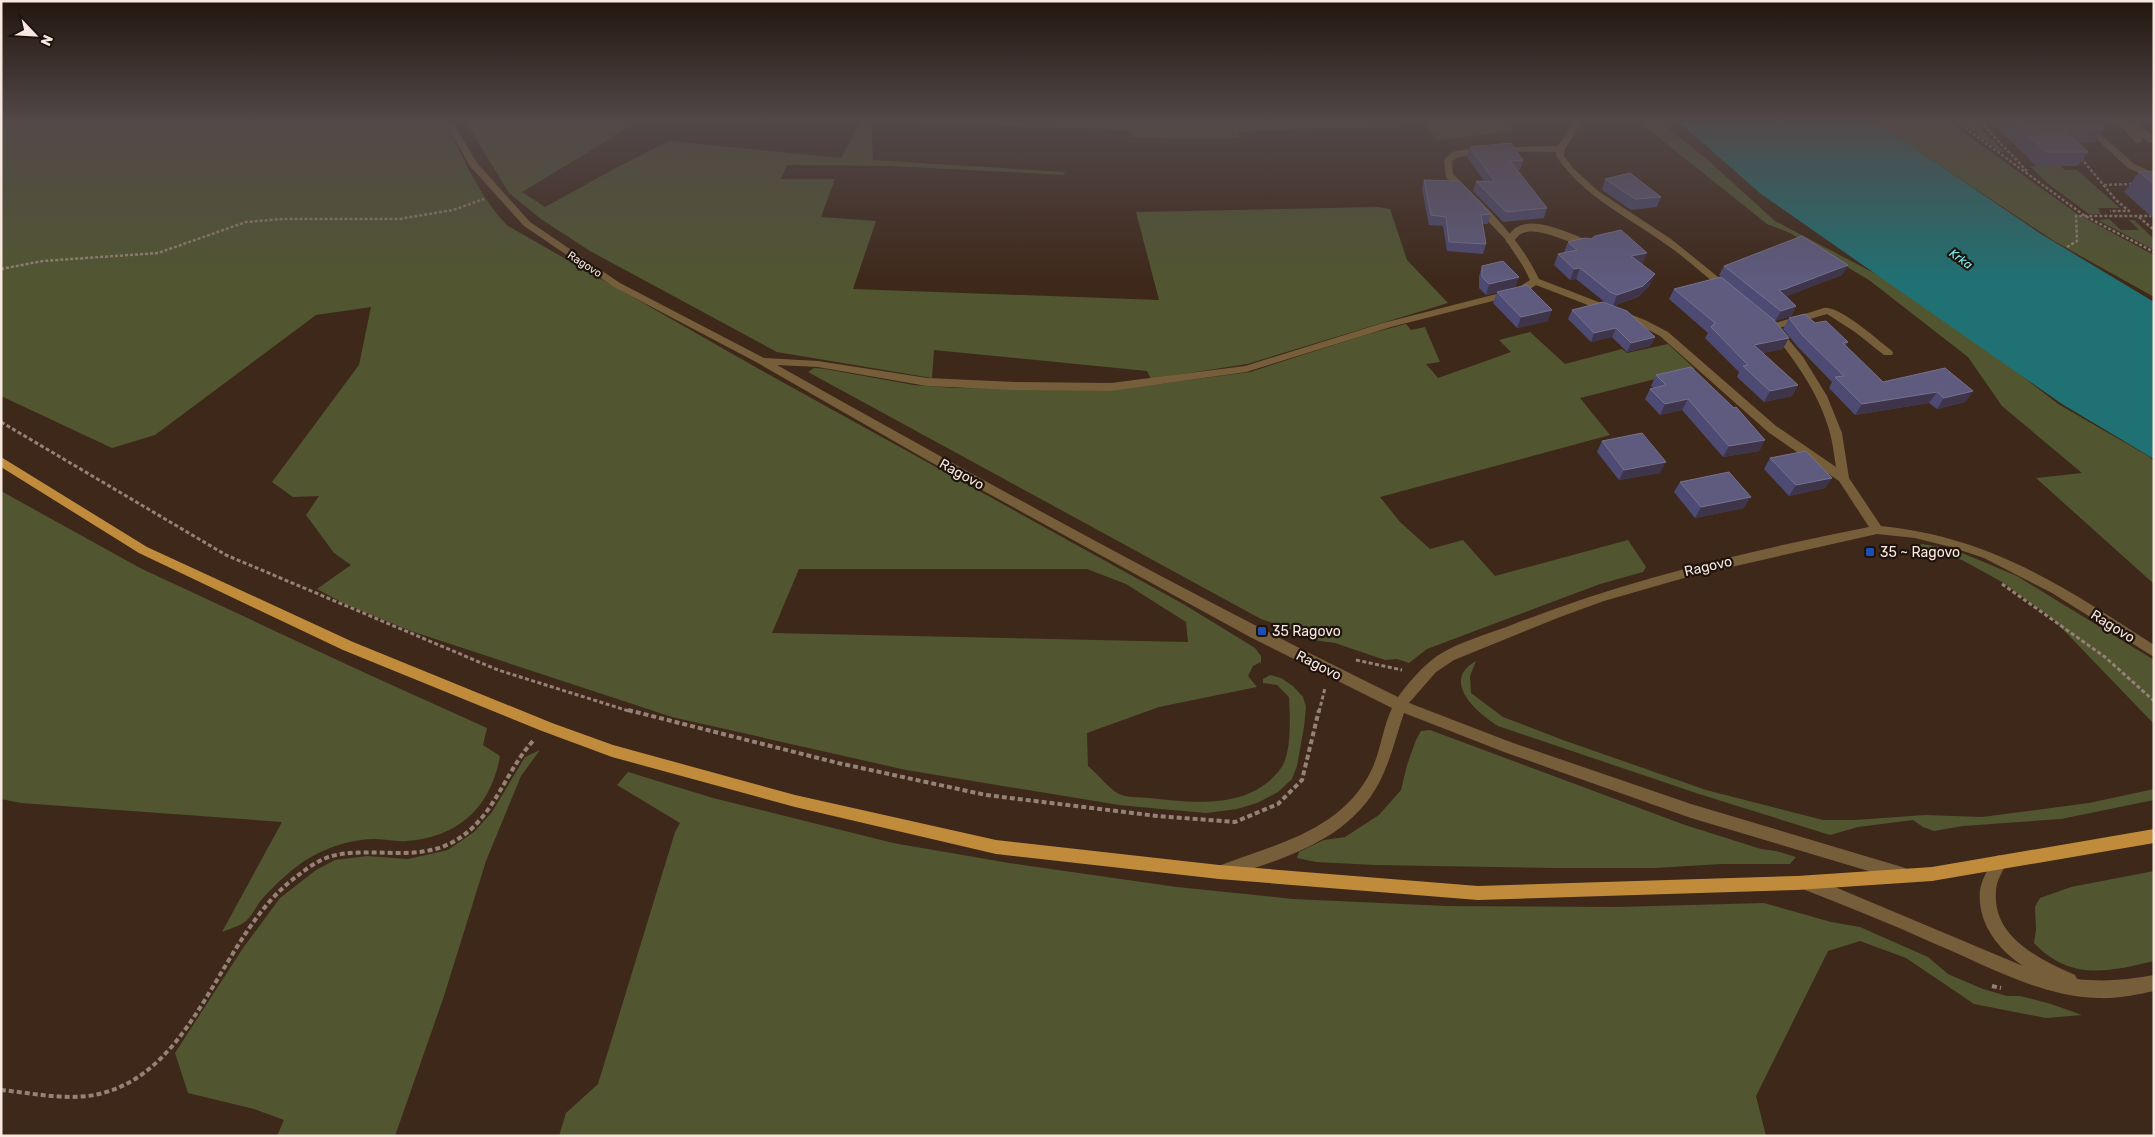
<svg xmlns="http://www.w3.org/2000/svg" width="2155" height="1137" font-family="Rubik,sans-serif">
  <rect width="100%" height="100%" fill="#3e281a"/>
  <g fill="#515631" fill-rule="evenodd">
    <path d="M1 122H445C464 158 479 197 508 226L759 369 1185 605 1255 648 1261 656V662L1253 666 1248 676 1257 687 1159 707 1087 733 1088 766C1098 774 1108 788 1119 794 1127 798 1141 797 1149 798 1193 803 1251 810 1281 768 1292 753 1290 715 1289 697L1277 685 1263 683V679L1270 675 1281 678 1293 686 1303 697 1306 707 1304 727 1297 766 1292 779 1278 792 1257 803 1237 809 1206 813 1161 809 1119 805 906 770 672 717 411 631 343 603 317 589 351 565 334 553 306 515 319 496 293 497 272 482 359 365 371 307 316 315 155 435 112 448 1 396ZM799 569H1087L1126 584 1186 622 1188 642 772 633Z"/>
    <path d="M466 122H633L600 145 522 192 545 207 614 169 669 141 841 158 861 122H871L873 160 1065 172 1064 175 890 166 787 165 781 179H835L821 217 876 221 853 289 1159 300 1136 212 1377 207 1390 209 1407 260 1448 303 1247 364 1151 379 1147 371 934 350 932 378 777 352 590 251 541 219 509 193Z"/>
    <path d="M907 122H1395L1399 127 1294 129 1239 132V138L1195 139 1132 137 1126 130Z"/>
    <path d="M1424 122H1509L1514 131 1437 140Z"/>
    <path d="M1639 122H1660L1709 161 1775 221 1891 282 1963 330 2058 404 2150 457 2154 462V584L2036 478 2082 473 2002 406 1968 357 1869 280 1790 233 1767 224Z"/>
    <path d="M1875 122H1949L2079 215 2154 255V297L2054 241Z"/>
    <path d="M1961 122H1974L2005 152H2000Z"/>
    <path d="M2030 166H2061L2065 170H2077L2120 208H2098L2101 214H2089L2047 183Z"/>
    <path d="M2109 219 2121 230H2139L2129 220H2134L2154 239V250L2098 220Z"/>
    <path d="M1406 324 1411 330 1425 327 1440 362 1426 364 1438 378 1511 352 1499 340 1530 332 1565 364 1622 349 1627 353 1668 344 1695 369 1580 398 1610 435 1380 497 1400 522 1430 549 1463 540 1495 576 1628 540 1646 567 1643 572 1600 584 1427 649 1409 663 1397 659 1385 660 1335 643 1313 640 1288 628 1261 619 808 372 814 368 825 369 914 385 954 388 1121 389 1250 372 1365 335Z"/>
    <path d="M1 491 140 568 363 672 487 728 483 745 500 756C491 807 459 837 407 841 396 842 384 839 373 839 350 840 331 846 311 857 293 867 276 884 262 899 256 906 253 915 246 921 240 926 229 929 222 932L282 822 21 803 1 799Z"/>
    <path d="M1922 544 1955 550 2017 576 2154 660V724L2053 619 2002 582 1962 560 1916 546Z"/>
    <path d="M1476 661 1470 676 1471 693 1503 717 1563 740 1706 790 1823 820H1855L1925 815 1982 817 2089 803 2154 789V800L2061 819 1963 826 1934 831 1923 827 1913 820 1858 827 1830 835 1699 794 1498 726C1477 713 1440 681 1476 661Z"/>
    <path d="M1430 730 1685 825 1761 849 1776 851 1796 857 1790 864H1721L1655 868H1554L1375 865 1316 862 1297 858 1299 852 1324 840 1345 837 1379 815 1401 790 1407 765 1416 740 1421 731Z"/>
    <path d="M540 750 521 776 486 861 444 996 395 1136H277L284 1120 254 1109 188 1093 175 1053 243 948 280 898 316 870 335 860 367 856 408 859 448 850 474 832 492 812 525 757Z"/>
    <path d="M628 772 713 798 893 843 1009 863 1177 887 1293 899 1446 906 1618 907 1764 903 1831 922 1860 927 1928 957 1948 974 1983 989 2007 996H2020L2051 1004 2082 1015 2046 1018 1974 1004 1906 958 1860 941 1828 951 1756 1096 1766 1136H559L566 1113 598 1084 675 832 680 823 617 785Z"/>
    <path d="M2154 871V961C2108 972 2070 981 2034 943L2036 930 2035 907 2040 898 2071 887Z"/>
  </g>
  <path fill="#207173" d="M1679 122H1876L2041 234 2154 302V459L2062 404 1761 194Z"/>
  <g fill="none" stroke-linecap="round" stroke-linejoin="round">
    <g stroke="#958176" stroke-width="2.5" stroke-dasharray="3 2" stroke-linecap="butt">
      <path d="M1957 122 2085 216 2154 252"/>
      <path d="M1980 122 2028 172"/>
      <path d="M2081 158 2116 200 2129 211H2110"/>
      <path d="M2104 185 2131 184"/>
      <path d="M2139 217 2154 230"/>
      <path d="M2067 247 2077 241 2076 216H2151"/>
      <path d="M1 269 43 261 158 253 246 222 282 219H399L453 210 484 199"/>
    </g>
    <g stroke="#958176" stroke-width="3" stroke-dasharray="4 2.5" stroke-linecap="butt">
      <path d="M1 422 226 555 498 670 632 712"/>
      <path d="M2002 584 2105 657 2154 701"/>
      <path d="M1356 660 1402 670"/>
      <path d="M1319 712 1325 688"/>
    </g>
    <g stroke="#958176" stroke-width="4" stroke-dasharray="5 3" stroke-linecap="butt">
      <path d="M628 710 838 763 986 795 1157 816 1235 822 1278 804 1302 780 1319 710"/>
      <path d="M1992 986 2001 988"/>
      <path d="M1 1090C33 1093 71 1102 103 1093 199 1067 221 932 296 877 306 869 318 860 332 856 371 846 414 862 451 843 494 821 503 774 533 741"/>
    </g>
    <g stroke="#775e3a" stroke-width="8">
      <path d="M2122 122 2138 139"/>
      <path d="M2130 122 2150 139"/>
      <path d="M1510 240C1512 237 1515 233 1518 231 1534 220 1570 238 1586 244"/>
    </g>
    <g fill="#775e3a" fill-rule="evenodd">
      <path d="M445 122H453L477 163 530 222 620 283 764 358 818 361 927 378 1015 382 1111 383 1245 366 1383 323 1516 289 1530 280 1523 266 1505 239 1446 177 1444 160 1452 152 1473 148 1558 146 1574 122H1582L1565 149 1564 156 1573 168 1598 191 1671 239 1733 289 1728 292 1724 291C1704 275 1685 257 1664 243 1625 215 1583 196 1556 156V152C1535 152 1466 149 1452 161L1453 174C1486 207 1519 237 1539 279L1645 320 1668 332 1776 426 1836 467C1834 456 1833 444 1830 433 1819 392 1793 358 1768 327L1769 325 1824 308C1839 305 1879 341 1892 351L1893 353 1892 355H1884L1855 332 1827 314 1779 328 1803 357 1827 396 1842 433 1849 478 1881 526C1990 537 2064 586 2154 645V657L2052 593 1984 558 1951 547 1915 538 1877 534 1691 576 1604 601 1560 617 1454 660 1436 672 1409 703 1513 743 1691 804 1902 867 1907 869 1910 874 1907 879 1902 881 1691 818 1504 752 1404 713C1396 736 1391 759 1380 781 1349 842 1281 859 1221 879L1216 877 1213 872 1216 867C1274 844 1342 832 1372 769 1381 749 1383 727 1392 708L1250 637 927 460 756 362 614 287 524 226 470 166ZM1536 285 1637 324 1660 336 1768 432 1839 481 1869 527C1748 551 1629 579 1514 624 1489 634 1460 641 1437 656 1422 667 1408 683 1398 697 1187 594 982 480 777 365L818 367 927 386 1015 390 1111 391 1246 372 1391 327 1524 293Z"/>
      <path d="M2078 122H2087L2134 164 2154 173V179L2128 168Z"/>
      <path d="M1999 855 2004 857 2007 862C2003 871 1996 881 1996 891 1992 937 2039 959 2075 975L2077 979C2103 982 2127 980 2154 975V991C2135 995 2117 999 2097 998 2039 996 1986 965 1933 943 1889 923 1844 905 1800 888L1797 883 1800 878 1805 876 1823 882 2023 966C1997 949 1977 922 1980 890 1982 879 1989 867 1994 857Z"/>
    </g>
    <path fill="#c08c3c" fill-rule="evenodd" d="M1 457 147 547 353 642 552 723 613 745 795 795 996 840 1219 865 1478 886 1797 876 1932 867 2154 829V843L1932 881 1797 890 1478 900 1219 879 996 854 795 807 612 757 542 731 343 650 139 553 1 467Z"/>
  </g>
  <g fill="#4d4a73">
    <path d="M1992 122H2097L2105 129 2095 142 2078 143 2088 152 2078 166H2036Z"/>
    <path d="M1470 147 1523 160 1520 170H1518L1547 208 1544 218 1503 222 1473 191 1476 181H1484L1467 157Z"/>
    <path d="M2154 171V219L2124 192 2139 172Z"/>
    <path d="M1605 179 1661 197 1657 207 1631 210 1602 190Z"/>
    <path d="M1424 180 1491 214 1488 224H1483L1486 244 1483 254 1447 251 1443 226 1429 225 1422 189Z"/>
    <path d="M1568 242 1643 263 1641 264 1650 285 1638 297 1613 306 1606 303 1576 279 1570 280 1554 265 1558 254 1565 253 1564 252Z"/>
    <path d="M1848 265 1842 275 1786 296 1796 306 1791 316 1775 321 1745 297 1783 349 1763 353 1798 385 1792 396 1764 402 1737 377 1739 372 1705 338 1708 333 1669 299 1674 289 1721 277 1719 275 1724 266Z"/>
    <path d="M1482 266 1519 277 1515 287 1486 295 1479 288V277Z"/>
    <path d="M1497 292 1548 321 1517 328 1493 303Z"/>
    <path d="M1572 310 1655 337 1650 346 1627 352 1612 337 1591 342 1568 319Z"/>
    <path d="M1789 318 1815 323 1848 342 1845 346 1883 382 1973 391 1965 402 1937 409 1929 403 1855 415 1829 388 1832 382 1797 346 1783 329Z"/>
    <path d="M1656 375 1765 440 1759 451 1723 457 1682 410 1660 415 1645 399 1650 389 1654 388 1651 386Z"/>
    <path d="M1602 441 1660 473 1619 480 1597 452Z"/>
    <path d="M1770 458 1832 478 1825 488 1789 496 1764 469Z"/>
    <path d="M1680 482 1744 508 1695 518 1674 492Z"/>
  </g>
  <g fill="#3f354b">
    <path d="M1647 253 1643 263 1627 267 1631 256Z"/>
    <path d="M1848 265 1842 275 1780 299 1779 290Z"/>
    <path d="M1580 268 1576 279 1570 280 1574 269Z"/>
    <path d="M1655 274 1650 285 1638 297 1613 306 1617 295Z"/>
    <path d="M1519 277 1515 287 1486 295 1489 284Z"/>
    <path d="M1796 306 1791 316 1775 321 1781 311Z"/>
    <path d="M1552 310 1548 321 1517 328 1521 317Z"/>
    <path d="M1616 328 1612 337 1591 342 1594 333Z"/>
    <path d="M1655 337 1650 346 1627 352 1631 343Z"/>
    <path d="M1789 338 1783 349 1748 356 1754 345Z"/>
    <path d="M1798 385 1792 396 1764 402 1770 391Z"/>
    <path d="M1973 391 1965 402 1937 409 1944 398Z"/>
    <path d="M1937 392 1929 403 1855 415 1862 404Z"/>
    <path d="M1688 399 1682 410 1660 415 1665 404Z"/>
    <path d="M1765 440 1759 451 1723 457 1729 446Z"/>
    <path d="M1666 462 1660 473 1619 480 1624 470Z"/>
    <path d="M1832 478 1825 488 1789 496 1796 485Z"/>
    <path d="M1751 497 1744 508 1695 518 1701 507Z"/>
  </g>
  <g fill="#5f5b7f" stroke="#77718e">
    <path d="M2014 122H2097L2105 129 2064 130 2088 152H2046Z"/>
    <path d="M1511 143 1523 160 1510 161 1547 208 1506 212 1476 181 1495 182 1470 147Z"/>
    <path d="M2154 171V184L2139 172Z"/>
    <path d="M1630 173 1661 197 1635 199 1605 179Z"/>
    <path d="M1424 180 1459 181 1491 214 1481 215 1486 244 1449 242 1446 217 1431 215Z"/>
    <path d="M1621 230 1647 253 1631 256 1655 274 1643 286 1617 295 1610 292 1580 268 1574 269 1558 254 1577 250 1568 242 1585 238 1591 239 1595 236Z"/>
    <path d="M1802 236 1848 265 1785 289 1779 290 1796 306 1781 311 1724 266Z"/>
    <path d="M1503 261 1519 277 1489 284 1482 277V266Z"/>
    <path d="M1721 277 1774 320 1789 338 1754 345 1798 385 1770 391 1743 366 1748 365 1711 327 1715 323 1674 289Z"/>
    <path d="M1527 285 1552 310 1521 317 1497 292Z"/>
    <path d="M1603 302 1627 311 1655 337 1631 343 1616 328 1594 333 1572 310Z"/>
    <path d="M1805 314 1815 323 1826 321 1848 342 1843 343 1883 382 1945 368 1973 391 1944 398 1937 392 1862 404 1835 377 1844 376 1803 336 1789 318Z"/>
    <path d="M1691 367 1734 408 1736 407 1765 440 1729 446 1688 399 1665 404 1650 389 1666 385 1656 375Z"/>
    <path d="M1642 433 1666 462 1624 470 1602 441Z"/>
    <path d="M1806 451 1832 478 1796 485 1770 458Z"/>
    <path d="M1729 472 1751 497 1701 507 1680 482Z"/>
  </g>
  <linearGradient id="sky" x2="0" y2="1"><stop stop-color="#22160e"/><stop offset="0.43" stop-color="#524849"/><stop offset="1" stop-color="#524849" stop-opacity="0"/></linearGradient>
  <rect width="2155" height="281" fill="url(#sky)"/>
  <g fill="#1a4fb4" stroke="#1e130d" stroke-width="2">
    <rect x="1865" y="547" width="10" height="10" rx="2.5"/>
    <rect x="1257" y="626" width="10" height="10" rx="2.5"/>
  </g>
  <g text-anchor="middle" stroke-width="4.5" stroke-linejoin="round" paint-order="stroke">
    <g font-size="11" fill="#f8e8df" stroke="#1e130d">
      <text transform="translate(585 264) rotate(33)" y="4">Ragovo</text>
    </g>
    <g font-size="12" font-style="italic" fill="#7ff2f4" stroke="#1e130d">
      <text transform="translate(1961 259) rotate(36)" y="4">Krka</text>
    </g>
    <g font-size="14" fill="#f8e8df" stroke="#1e130d">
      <text transform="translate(962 474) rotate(29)" y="5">Ragovo</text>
      <text transform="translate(1708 566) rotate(-13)" y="5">Ragovo</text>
      <text transform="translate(2113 626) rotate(32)" y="5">Ragovo</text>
      <text transform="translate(1319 665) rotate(27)" y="5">Ragovo</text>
    </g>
    <g font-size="14" fill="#f8e8df" stroke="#1e130d" text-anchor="start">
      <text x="1880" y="557">35 ~ Ragovo</text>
      <text x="1272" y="636">35 Ragovo</text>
    </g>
  </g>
  <rect width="2155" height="1137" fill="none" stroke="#f8e8df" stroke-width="5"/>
  <g transform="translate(35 35) rotate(115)" stroke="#1e130d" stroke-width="4" paint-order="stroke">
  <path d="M0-4L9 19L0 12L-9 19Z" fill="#f8e8df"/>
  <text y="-8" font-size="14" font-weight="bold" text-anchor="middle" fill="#f8e8df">N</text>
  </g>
</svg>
